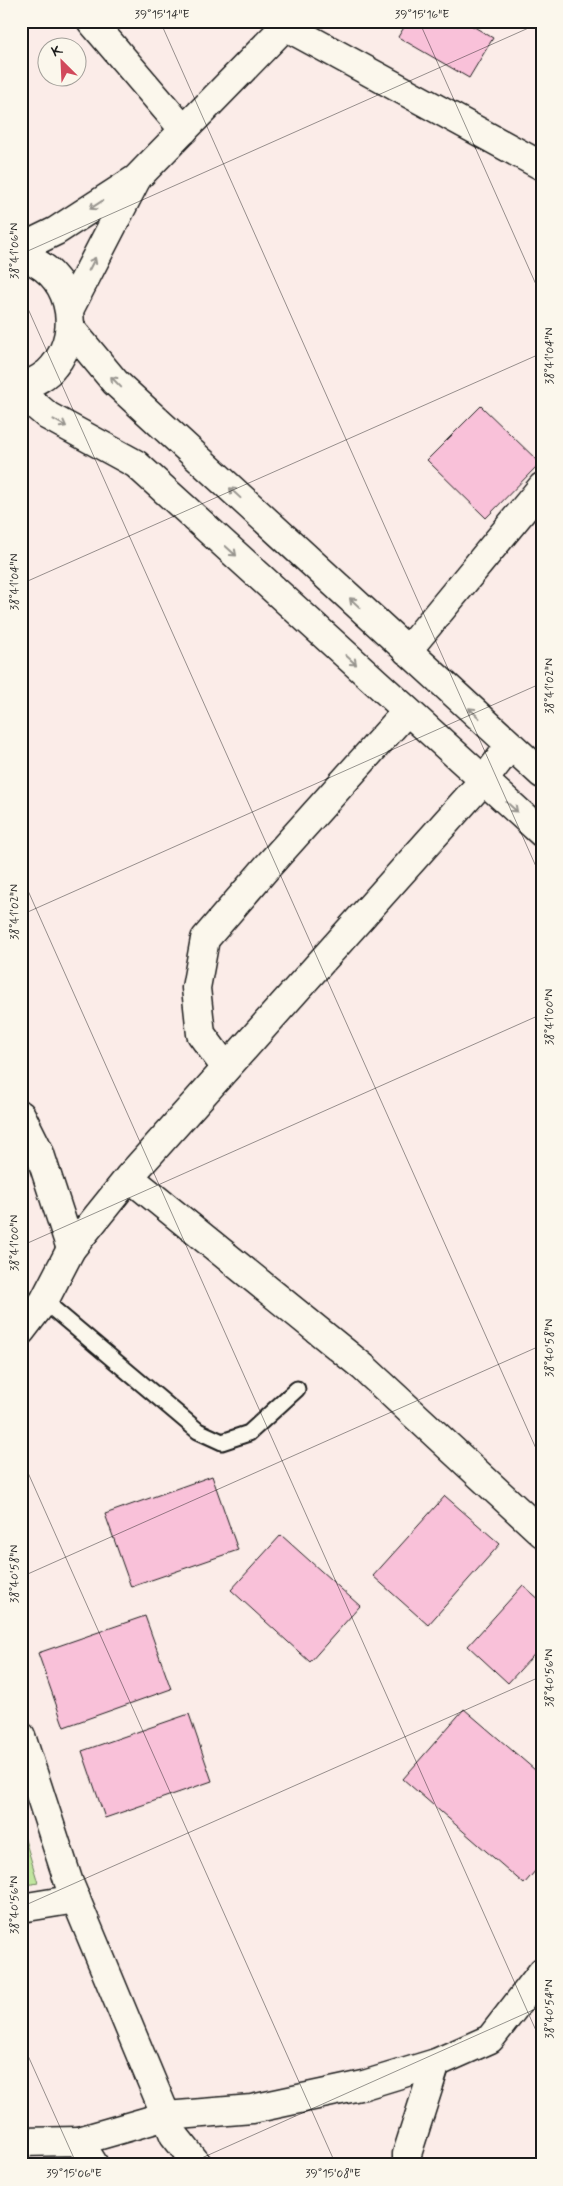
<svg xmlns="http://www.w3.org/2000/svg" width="563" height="2186" font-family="Mynerve,sans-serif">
  <rect width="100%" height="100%" fill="#fbece8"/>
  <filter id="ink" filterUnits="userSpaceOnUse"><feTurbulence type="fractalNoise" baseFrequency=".02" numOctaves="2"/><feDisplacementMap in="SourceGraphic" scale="10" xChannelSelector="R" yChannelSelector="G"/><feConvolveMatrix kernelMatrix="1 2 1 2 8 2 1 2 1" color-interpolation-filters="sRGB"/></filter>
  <g filter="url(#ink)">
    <path fill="#c1e59f" stroke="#6e805e" d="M21 1826 38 1883 21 1886Z"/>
    <g fill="#f9c1d9" stroke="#1c1c1c">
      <path d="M408 21H464L493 38 469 78 398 37Z"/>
      <path d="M481 406 540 463 486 518 427 460Z"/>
      <path d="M212 1476 238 1550 131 1587 105 1514Z"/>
      <path d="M445 1496 500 1544 428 1625 373 1576Z"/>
      <path d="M281 1535 360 1606 310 1662 231 1590Z"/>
      <path d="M523 1585 542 1602V1646L508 1683 468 1646Z"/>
      <path d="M145 1616 171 1689 64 1727 38 1653Z"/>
      <path d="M464 1709 542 1776V1863L524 1884 403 1779Z"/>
      <path d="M189 1714 212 1781 105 1818 82 1751Z"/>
    </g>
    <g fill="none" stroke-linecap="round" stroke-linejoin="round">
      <defs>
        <path id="lane" d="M44 1301 198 1431 222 1442 249 1433 297 1389"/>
        <g id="street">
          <path d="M91 21 184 130"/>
          <path d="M285 26 542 166"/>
          <path d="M407 651 542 487"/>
          <path d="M226 1068 201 1034 196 988 205 939 268 866 407 711"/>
          <path d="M21 1115 39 1151 71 1249"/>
          <path d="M129 1177 363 1367 542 1533"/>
          <path d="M21 1331 44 1301 71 1249 129 1177 483 781 510 746"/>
          <path d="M21 1736 69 1883 174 2135 198 2165"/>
          <path d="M21 1908 76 1899"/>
          <path d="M79 2141 166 2116 252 2109 364 2085 436 2063 490 2039 542 1972"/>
          <path d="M21 2142 79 2141 94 2165"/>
          <path d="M407 2165V2154L436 2063"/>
        </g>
        <g id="secondary">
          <path d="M21 248 56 231 136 179 290 21"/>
          <path d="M21 257C70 269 84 330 54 366 46 377 33 382 21 387"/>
          <path d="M70 308 136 180"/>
          <path d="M71 329 115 382 542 774"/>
          <path d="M21 393 48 416 136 464 542 833"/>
        </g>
      </defs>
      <use href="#lane" stroke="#1c1c1c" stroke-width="19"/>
      <use href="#street" stroke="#1c1c1c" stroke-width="31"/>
      <use href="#secondary" stroke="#1c1c1c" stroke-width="31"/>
      <use href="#lane" stroke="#fbf7ec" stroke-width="15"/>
      <use href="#street" stroke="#fbf7ec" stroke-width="28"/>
      <use href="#secondary" stroke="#fbf7ec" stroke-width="28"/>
    </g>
    <defs><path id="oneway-shaft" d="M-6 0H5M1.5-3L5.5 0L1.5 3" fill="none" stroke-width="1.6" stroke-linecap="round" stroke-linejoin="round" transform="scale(1.25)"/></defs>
    <g stroke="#97948e">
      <use href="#oneway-shaft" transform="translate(96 205) rotate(147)"/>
      <use href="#oneway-shaft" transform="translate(92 264) rotate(-63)"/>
      <use href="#oneway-shaft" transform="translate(116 382) rotate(-134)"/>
      <use href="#oneway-shaft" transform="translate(60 423) rotate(29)"/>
      <use href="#oneway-shaft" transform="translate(235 493) rotate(-137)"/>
      <use href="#oneway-shaft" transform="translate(231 551) rotate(42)"/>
      <use href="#oneway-shaft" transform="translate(355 603) rotate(-137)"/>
      <use href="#oneway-shaft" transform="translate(351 660) rotate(42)"/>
      <use href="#oneway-shaft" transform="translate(474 713) rotate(-137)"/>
      <use href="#oneway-shaft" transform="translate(512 807) rotate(42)"/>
    </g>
  </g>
  <path fill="none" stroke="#1c1c1c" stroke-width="1" stroke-opacity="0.45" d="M160 21 542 880M419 21 542 298M21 254 542 22M21 293 542 1462M21 584 542 353M21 875 542 2044M21 915 542 683M21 1246 542 1014M21 1457 336 2165M21 1577 542 1345M21 1907 542 1676M21 2040 77 2165M186 2165 542 2006"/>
  <rect width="563" height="2186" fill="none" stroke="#fbf7ec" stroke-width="55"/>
  <g transform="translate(62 62) rotate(336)"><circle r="24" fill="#fbf7ec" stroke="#a29f99"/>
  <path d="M0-4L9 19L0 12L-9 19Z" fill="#d1495b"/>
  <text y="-8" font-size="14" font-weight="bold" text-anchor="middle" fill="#1c1c1c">K</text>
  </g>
  <rect x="28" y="28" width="508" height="2130" fill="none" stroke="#1c1c1c" stroke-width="2"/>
  <g font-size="12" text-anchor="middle" fill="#1c1c1c">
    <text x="162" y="18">39°15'14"E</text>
    <text x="422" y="18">39°15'16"E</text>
    <text transform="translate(14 251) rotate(-90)" y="4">38°41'06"N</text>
    <text transform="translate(549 356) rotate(-90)" y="4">38°41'04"N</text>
    <text transform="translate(14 582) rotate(-90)" y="4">38°41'04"N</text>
    <text transform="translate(549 686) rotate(-90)" y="4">38°41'02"N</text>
    <text transform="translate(14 912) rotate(-90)" y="4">38°41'02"N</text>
    <text transform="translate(549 1017) rotate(-90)" y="4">38°41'00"N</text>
    <text transform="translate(14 1243) rotate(-90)" y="4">38°41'00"N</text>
    <text transform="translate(549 1348) rotate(-90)" y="4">38°40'58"N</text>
    <text transform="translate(14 1574) rotate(-90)" y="4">38°40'58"N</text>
    <text transform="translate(549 1678) rotate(-90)" y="4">38°40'56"N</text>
    <text transform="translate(14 1905) rotate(-90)" y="4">38°40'56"N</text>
    <text transform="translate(549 2009) rotate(-90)" y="4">38°40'54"N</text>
    <text x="74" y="2177">39°15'06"E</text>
    <text x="333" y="2177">39°15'08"E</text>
  </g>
</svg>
